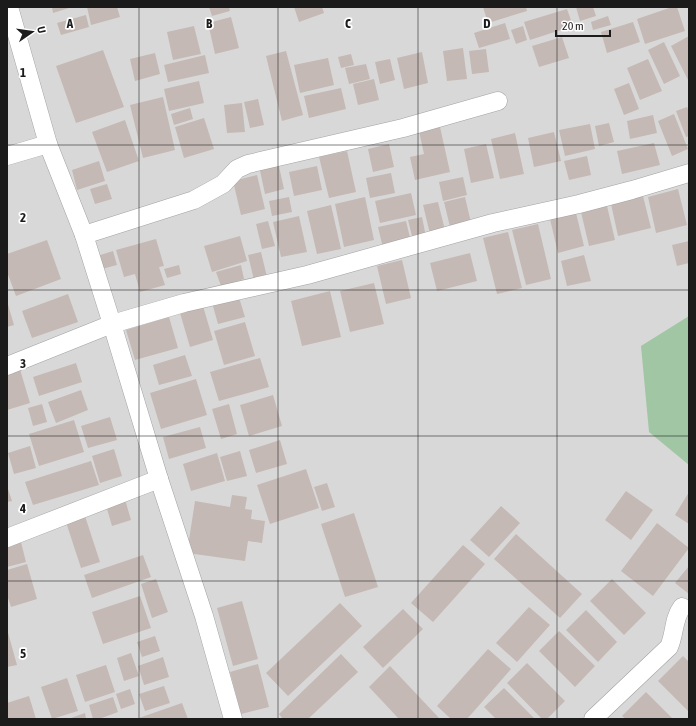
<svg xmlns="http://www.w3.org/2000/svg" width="696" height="726" font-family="'Asap Condensed',sans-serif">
  <rect width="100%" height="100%" fill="#ede8e0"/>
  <rect fill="#d9d8d8" x="7" y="7" width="682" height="712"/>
  <path fill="#a1c6a4" d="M689 316V465L649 432 641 346Z"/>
  <g fill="#c4b9b4">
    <path d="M52 7H72L53 13Z"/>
    <path d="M87 7H117L120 17 91 25Z"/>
    <path d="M209 7H229L230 11 212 16Z"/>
    <path d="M294 7H322L324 13 299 22Z"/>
    <path d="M483 7H526L527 11 488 23Z"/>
    <path d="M576 7H593L596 16 580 21Z"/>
    <path d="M672 7H677L685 31 645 44 637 19Z"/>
    <path d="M567 9 573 26 530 40 524 22Z"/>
    <path d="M86 15 89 27 61 35 57 23Z"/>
    <path d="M608 16 611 25 593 30 591 22Z"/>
    <path d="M231 17 239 48 215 54 208 23Z"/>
    <path d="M633 22 640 42 607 53 601 32Z"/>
    <path d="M505 23 510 39 479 48 474 33Z"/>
    <path d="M194 26 201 54 173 60 167 32Z"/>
    <path d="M523 26 527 40 516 44 511 30Z"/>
    <path d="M689 36V82L671 46Z"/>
    <path d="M562 37 569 58 539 67 532 46Z"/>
    <path d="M664 42 680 76 664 84 648 50Z"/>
    <path d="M463 48 467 79 447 81 443 51Z"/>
    <path d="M486 49 489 72 472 74 469 51Z"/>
    <path d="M103 50 124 107 76 123 56 66Z"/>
    <path d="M286 51 303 115 282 121 266 56Z"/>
    <path d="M422 52 428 83 404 89 397 58Z"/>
    <path d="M155 53 160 74 135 81 130 59Z"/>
    <path d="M351 54 354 65 341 68 338 57Z"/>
    <path d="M205 55 209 73 168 82 164 65Z"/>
    <path d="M328 58 334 85 300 93 294 65Z"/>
    <path d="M390 59 395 80 380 84 375 62Z"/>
    <path d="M648 59 662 91 640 100 627 68Z"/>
    <path d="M366 64 370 79 349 84 345 68Z"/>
    <path d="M374 79 379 100 358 105 353 84Z"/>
    <path d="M199 81 204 103 169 111 164 89Z"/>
    <path d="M629 83 639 109 624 115 614 89Z"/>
    <path d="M341 88 346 109 309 118 304 96Z"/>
    <path d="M163 97 175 150 143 158 130 105Z"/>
    <path d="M258 99 264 125 250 128 244 102Z"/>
    <path d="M242 103 245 132 227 133 224 105Z"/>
    <path d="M687 107 689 111V136L686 137 676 111Z"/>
    <path d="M190 108 193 119 174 125 171 114Z"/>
    <path d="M674 114 688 149 672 156 658 121Z"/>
    <path d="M653 115 657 133 630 139 627 121Z"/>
    <path d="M204 118 214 149 184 158 175 127Z"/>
    <path d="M125 120 139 161 107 172 92 132Z"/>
    <path d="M609 123 614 142 599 146 595 126Z"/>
    <path d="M590 124 595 149 565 156 559 130Z"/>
    <path d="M440 127 450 172 415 180 410 157 424 154 419 131Z"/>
    <path d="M554 132 561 161 534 167 528 138Z"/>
    <path d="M515 133 524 174 500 179 491 139Z"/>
    <path d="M654 143 660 165 622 174 617 151Z"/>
    <path d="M389 144 394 167 373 172 368 149Z"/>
    <path d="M486 144 494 178 471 183 464 149Z"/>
    <path d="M347 151 356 192 329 198 319 157Z"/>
    <path d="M587 156 591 175 569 180 564 161Z"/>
    <path d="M99 161 105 181 77 190 72 170Z"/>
    <path d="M278 162 284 189 265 194 259 166Z"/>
    <path d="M317 166 322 190 294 196 289 172Z"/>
    <path d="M391 173 395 193 370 198 366 178Z"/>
    <path d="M257 175 265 209 241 215 233 181Z"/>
    <path d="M463 177 467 195 443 201 439 182Z"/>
    <path d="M107 184 112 199 95 204 90 189Z"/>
    <path d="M678 189 687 225 656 233 648 197Z"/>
    <path d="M411 193 416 215 380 223 375 201Z"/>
    <path d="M643 196 651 228 618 236 611 204Z"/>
    <path d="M289 197 292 212 272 216 269 201Z"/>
    <path d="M365 197 374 240 344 247 335 204Z"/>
    <path d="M465 197 472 227 451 231 444 202Z"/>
    <path d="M438 202 445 230 430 234 423 205Z"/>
    <path d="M331 205 341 249 317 254 307 211Z"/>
    <path d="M607 206 615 240 589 246 581 212Z"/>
    <path d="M576 213 584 246 558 253 550 219Z"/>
    <path d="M299 216 307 252 281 257 273 222Z"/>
    <path d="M422 217 426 237 413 240 408 220Z"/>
    <path d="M268 221 275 246 262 249 256 224Z"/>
    <path d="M406 221 411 242 383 248 378 227Z"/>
    <path d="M538 224 551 279 526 285 512 230Z"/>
    <path d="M508 232 522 288 497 294 483 238Z"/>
    <path d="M240 236 247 261 212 272 204 246Z"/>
    <path d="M156 239 164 266 159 267 165 285 140 292 135 274 124 277 116 250Z"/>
    <path d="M47 240 61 279 16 296 7 272V254Z"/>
    <path d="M689 241V263L677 266 672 245Z"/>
    <path d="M113 251 117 265 98 270 94 257Z"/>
    <path d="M261 252 267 277 254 280 248 255Z"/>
    <path d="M470 253 477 281 437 291 430 263Z"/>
    <path d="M584 255 591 281 567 286 561 261Z"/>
    <path d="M402 260 411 298 386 304 377 266Z"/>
    <path d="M179 265 181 274 167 278 164 269Z"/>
    <path d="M241 265 244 279 221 286 216 272Z"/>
    <path d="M374 283 384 324 350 332 340 291Z"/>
    <path d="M237 291 245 317 218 324 211 299Z"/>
    <path d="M330 291 341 337 302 346 291 301Z"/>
    <path d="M68 294 78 322 32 338 22 311Z"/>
    <path d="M7 301 14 325 7 327Z"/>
    <path d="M203 306 213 340 190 347 180 313Z"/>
    <path d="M169 317 178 348 135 360 126 330Z"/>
    <path d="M245 322 255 356 224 365 214 331Z"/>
    <path d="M185 355 192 376 159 385 153 365Z"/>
    <path d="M260 358 269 387 219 401 210 372Z"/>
    <path d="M76 363 82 382 39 396 33 377Z"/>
    <path d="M19 366 30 403 7 410V370Z"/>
    <path d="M196 379 207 415 161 429 150 393Z"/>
    <path d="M81 390 88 410 56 423 48 402Z"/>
    <path d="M273 395 282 426 249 436 240 405Z"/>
    <path d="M42 404 47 422 33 426 28 408Z"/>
    <path d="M229 404 237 434 221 439 212 409Z"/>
    <path d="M110 417 117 440 88 448 81 426Z"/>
    <path d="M74 420 84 452 39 466 29 434Z"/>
    <path d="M200 427 206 448 169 459 163 437Z"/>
    <path d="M280 440 287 464 256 473 249 450Z"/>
    <path d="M30 446 36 468 14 474 8 453Z"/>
    <path d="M114 449 122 476 100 483 92 456Z"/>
    <path d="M240 451 247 476 227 481 220 457Z"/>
    <path d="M217 453 225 481 191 491 183 464Z"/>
    <path d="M91 461 99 485 33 505 25 482Z"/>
    <path d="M306 469 319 508 270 524 257 485Z"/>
    <path d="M327 483 335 507 322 511 314 487Z"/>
    <path d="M7 486 12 501 7 502Z"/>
    <path d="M626 491 653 510 631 540 605 520Z"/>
    <path d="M689 492V524L675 515Z"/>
    <path d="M232 495 247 497 245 509 252 510 251 519 265 521 262 543 248 541 245 561 187 553 195 501 230 507Z"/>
    <path d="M124 496 131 520 112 526 105 502Z"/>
    <path d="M501 506 520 523 489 557 470 540Z"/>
    <path d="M83 510 100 562 81 568 64 516Z"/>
    <path d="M354 513 378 587 345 597 321 524Z"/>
    <path d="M657 523 689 548 653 596 621 571Z"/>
    <path d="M516 534 582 594 560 618 494 559Z"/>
    <path d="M21 542 26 562 7 567V546Z"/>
    <path d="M463 545 485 564 433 622 411 603Z"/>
    <path d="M143 555 151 577 92 598 84 575Z"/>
    <path d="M27 564 37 599 11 607 7 595V570Z"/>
    <path d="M689 566V594L675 583Z"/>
    <path d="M156 579 168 612 152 618 141 584Z"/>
    <path d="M612 579 646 613 624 635 590 601Z"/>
    <path d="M140 596 151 628 103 644 92 612Z"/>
    <path d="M242 601 258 659 233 666 217 608Z"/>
    <path d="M340 603 362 626 288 696 266 673Z"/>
    <path d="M529 607 550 625 517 662 496 643Z"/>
    <path d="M403 609 423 629 383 668 363 647Z"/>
    <path d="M586 610 617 642 598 662 566 630Z"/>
    <path d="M7 629 17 665 7 667Z"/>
    <path d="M559 631 595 666 575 687 539 651Z"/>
    <path d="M155 636 160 651 142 657 137 642Z"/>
    <path d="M488 649 511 669 467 719H451L437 706Z"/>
    <path d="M131 653 139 676 124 681 117 658Z"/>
    <path d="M341 654 358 672 308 719H283L279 714Z"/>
    <path d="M683 656 689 662V712L658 681Z"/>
    <path d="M163 657 169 677 144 685 138 666Z"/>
    <path d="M527 663 565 701 547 719H542L507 683Z"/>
    <path d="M258 664 269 707 241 714 230 672Z"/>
    <path d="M106 665 115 692 85 702 76 675Z"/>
    <path d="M390 666 440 719H399L369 687Z"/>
    <path d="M67 678 78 711 52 719 41 687Z"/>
    <path d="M164 686 170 703 145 711 139 694Z"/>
    <path d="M504 688 535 719H496L484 707Z"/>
    <path d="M130 689 135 704 121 709 116 694Z"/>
    <path d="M646 692 673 719H626L622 716Z"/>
    <path d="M29 696 36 719H7V703Z"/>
    <path d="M113 697 118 712 99 719H93L89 705Z"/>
    <path d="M182 703 188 719H136Z"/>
    <path d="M85 713 86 719H68Z"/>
  </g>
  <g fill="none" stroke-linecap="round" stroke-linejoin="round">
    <defs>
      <g id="minor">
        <path d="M9 7 48 144 84 235 112 324 159 479 204 616 233 719"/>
        <path d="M7 156 48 144"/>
        <path d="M84 235 194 200 223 184 237 169 248 164 403 128 498 101"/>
        <path d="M7 366 112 324 184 303 307 275 493 223 579 204 632 190 689 173"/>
        <path d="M7 538 159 479"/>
        <path d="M593 719 669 647C675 634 673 619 682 607"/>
      </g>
    </defs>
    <use href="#minor" stroke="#a2a2a2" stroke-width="19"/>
    <use href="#minor" stroke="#fff" stroke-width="18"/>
  </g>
  <path fill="none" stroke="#1b1b1b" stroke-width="1" stroke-opacity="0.55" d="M139 7V719M278 7V719M418 7V719M557 7V719M7 145H689M7 290H689M7 436H689M7 581H689"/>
  <g font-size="13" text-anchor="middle" font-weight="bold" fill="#1b1b1b" stroke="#fff" stroke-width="3.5" stroke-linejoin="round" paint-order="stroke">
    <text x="70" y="28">A</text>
    <text x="209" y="28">B</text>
    <text x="348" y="28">C</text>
    <text x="487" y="28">D</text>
    <text x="23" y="77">1</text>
    <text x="23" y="222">2</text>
    <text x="23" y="368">3</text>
    <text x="23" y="513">4</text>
    <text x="23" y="658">5</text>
  </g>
  <rect width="696" height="726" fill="none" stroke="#1b1b1b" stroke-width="16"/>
  <g transform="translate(32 32) rotate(77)" stroke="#ffffff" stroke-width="3" paint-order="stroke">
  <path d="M0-3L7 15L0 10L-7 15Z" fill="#1b1b1b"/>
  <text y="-6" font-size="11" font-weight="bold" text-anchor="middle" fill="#1b1b1b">U</text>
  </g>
  <path d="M556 30v6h54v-6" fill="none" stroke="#1b1b1b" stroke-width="2"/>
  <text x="562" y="30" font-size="12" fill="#1b1b1b" stroke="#ffffff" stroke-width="3" paint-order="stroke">20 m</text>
</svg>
